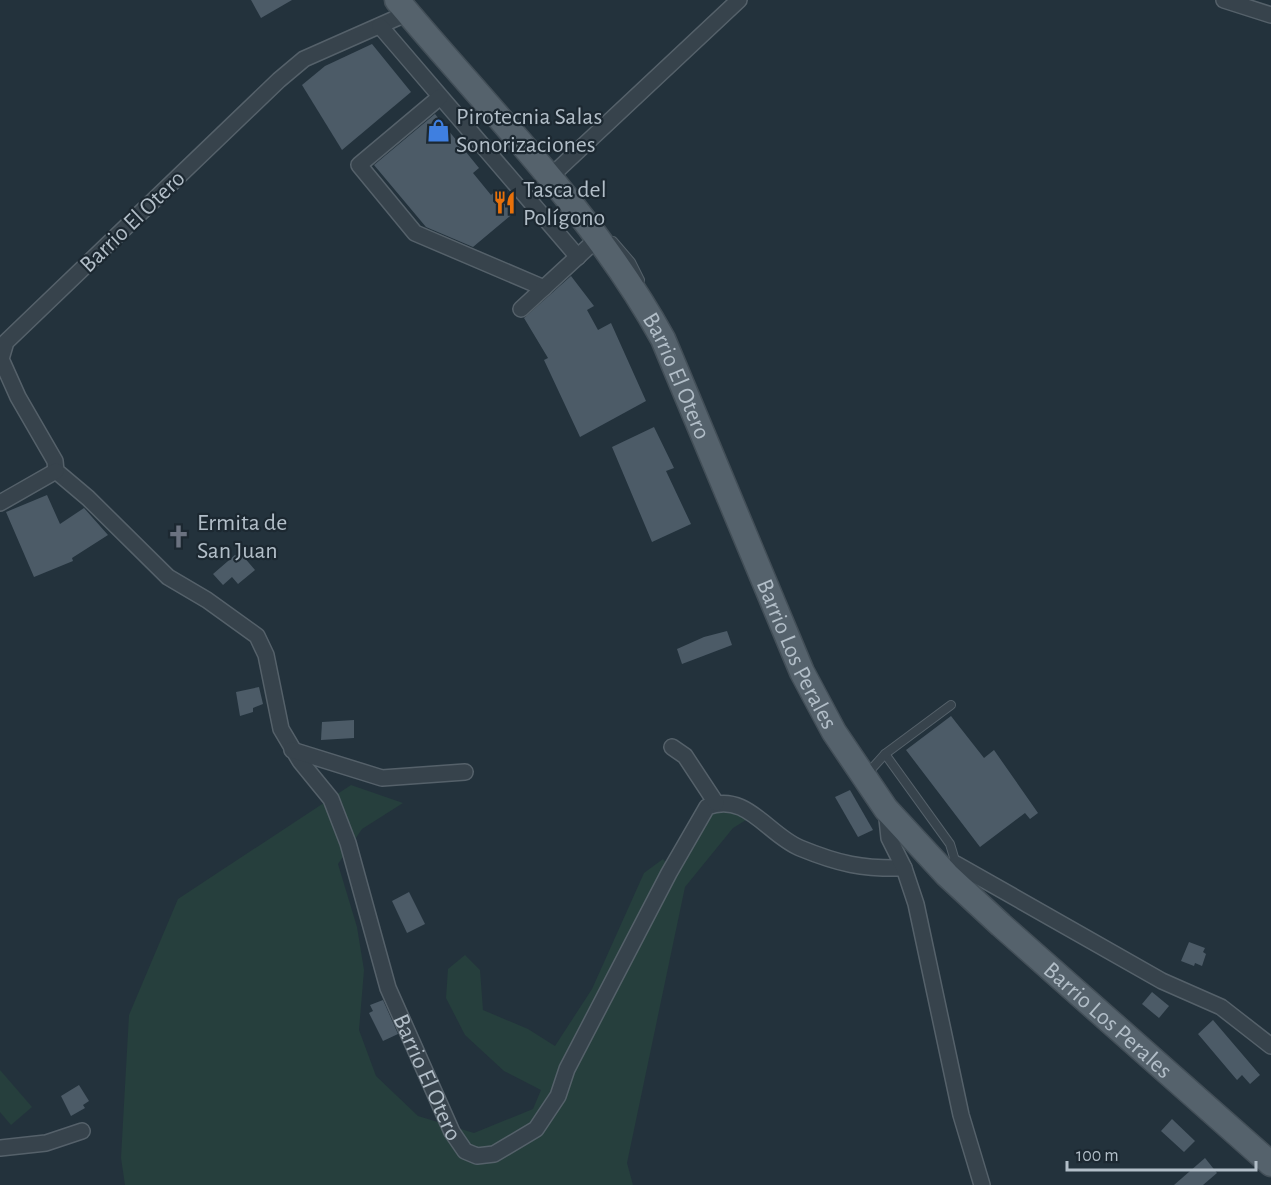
<svg xmlns="http://www.w3.org/2000/svg" width="1271" height="1185" font-family="'Alegreya Sans',sans-serif">
  <rect width="100%" height="100%" fill="#23323c"/>
  <g fill="#263f3d">
    <path d="M351 785 403 803 362 829 338 864 357 927 364 970 359 1030 376 1076 418 1116 474 1133 533 1109 541 1090 504 1071 465 1035 446 998 448 969 465 955 480 970 483 1010 528 1029 555 1046 592 989 644 873 663 859 673 871 705 817 721 808 751 817 733 828 685 887 627 1163 633 1185H125L121 1158 129 1015 178 899Z"/>
    <path d="M0 1070 32 1107 11 1125 0 1112Z"/>
  </g>
  <g fill="#4c5b67">
    <path d="M251 0H292L261 18Z"/>
    <path d="M372 44 411 92 342 150 302 85 325 66Z"/>
    <path d="M435 114 479 168 473 173 491 195 498 189 516 211 473 247 426 227 374 165Z"/>
    <path d="M571 276 594 306 587 310 598 330 611 323 646 401 580 437 544 360 548 358 524 318Z"/>
    <path d="M654 427 674 468 666 471 691 524 652 542 612 447Z"/>
    <path d="M47 495 60 524 84 508 108 535 72 558 73 561 34 577 6 512Z"/>
    <path d="M235 555 239 559 243 556 255 570 238 584 232 577 223 585 213 574Z"/>
    <path d="M727 631 732 645 682 664 677 649 704 637Z"/>
    <path d="M259 687 263 704 253 708V712L240 716 236 692Z"/>
    <path d="M951 716 984 758 994 750 1038 813 1030 819 1025 813 980 847 906 750Z"/>
    <path d="M354 720V738L321 740 322 722Z"/>
    <path d="M850 790 873 830 858 837 835 797Z"/>
    <path d="M409 892 425 924 407 933 392 901Z"/>
    <path d="M1189 942 1205 948 1203 952 1206 954 1202 966 1195 963 1194 966 1181 961Z"/>
    <path d="M1152 992 1169 1006 1159 1018 1142 1004Z"/>
    <path d="M383 1000 398 1034 383 1041 369 1013 373 1011 370 1005Z"/>
    <path d="M1213 1020 1260 1075 1250 1084 1242 1075 1237 1080 1198 1034Z"/>
    <path d="M79 1085 89 1101 83 1105 85 1108 71 1116 61 1096Z"/>
    <path d="M1172 1119 1195 1141 1184 1152 1161 1131Z"/>
    <path d="M1205 1158 1217 1173 1203 1185H1174Z"/>
  </g>
  <g fill="none" stroke-linecap="round" stroke-linejoin="round">
    <defs>
      <g id="lane">
        <path d="M613 241 631 262 640 280"/>
        <path d="M885 754 950 844 956 864"/>
        <path d="M867 774 885 754 951 705"/>
      </g>
      <g id="street">
        <path d="M1224 0 1271 15"/>
        <path id="s1" d="M408 13 304 59 279 80 6 342 1 359 18 397 55 461 56 471 88 498 168 577 207 600 257 636 266 655 281 729 300 761 331 799 348 843 388 988 452 1132 465 1151 477 1156 494 1154 536 1129 558 1096 567 1069 669 873 707 807C746 791 768 835 800 848 839 864 862 869 904 868"/>
        <path d="M380 26 578 257"/>
        <path d="M440 97 359 165 415 233 544 288"/>
        <path d="M550 177 739 0"/>
        <path d="M521 309 598 238"/>
        <path d="M0 503 56 471"/>
        <path d="M672 747 685 756 716 803"/>
        <path d="M292 750 382 778 465 772"/>
        <path d="M886 809 889 838 904 868 916 904 961 1115 982 1185"/>
        <path d="M947 875 956 864 1162 981 1221 1007 1271 1046"/>
        <path d="M0 1148 46 1143 82 1131"/>
      </g>
      <g id="primary">
        <path id="s2" d="M397 0C489 110 593 212 663 339L802 672 834 732 886 809 947 875 1001 925 1271 1164"/>
      </g>
    </defs>
    <use href="#lane" stroke="#55616a" stroke-width="10"/>
    <use href="#street" stroke="#55616a" stroke-width="18"/>
    <use href="#primary" stroke="#434f58" stroke-width="27"/>
    <use href="#lane" stroke="#37434c" stroke-width="8"/>
    <use href="#street" stroke="#37434c" stroke-width="15"/>
    <use href="#primary" stroke="#55626c" stroke-width="24"/>
  </g>
  <defs>
    <symbol id="shop-bare" viewBox="-9 -9 18 18"><path d="M-5-2.5h2.3a2.7 3.5 0 0 1 5.4 0H5L5.5 6h-11ZM-1.5-2.5h3a1.5 2.3 0 0 0-3 0Z" fill="#3f7fe0" stroke="#1c2831" stroke-width="2.5" paint-order="stroke"/></symbol>
    <symbol id="restaurant-bare" viewBox="-9 -9 18 18"><path d="M-5-6h1v4h1v-4h1v4h1v-4h1v5L-1.5 .5V6h-2V.5L-5-1ZM5-6V6H3V1.5H1.5Q1.5-4 5-6Z" fill="#e8710a" stroke="#1c2831" stroke-width="2.5" paint-order="stroke"/></symbol>
    <symbol id="church-bare" viewBox="-9 -9 18 18"><path d="M-1.2-6h2.4v3.5h3.3v2.4h-3.3V6h-2.4V-.1h-3.3v-2.4h3.3Z" fill="#6b7280" stroke="#1c2831" stroke-width="2.5" paint-order="stroke"/></symbol>
  </defs>
  <g fill-rule="evenodd">
    <use href="#shop-bare" x="422" y="114" width="33" height="33"/>
    <use href="#restaurant-bare" x="488" y="186" width="33" height="33"/>
    <use href="#church-bare" x="162" y="520" width="33" height="33"/>
  </g>
  <g text-anchor="middle" stroke-width="4.5" stroke-linejoin="round" paint-order="stroke">
    <g font-size="24" fill="#b2bec8" stroke="#1c2831" text-anchor="start">
      <text x="456" y="124">Pirotecnia Salas<tspan x="456" dy="28">Sonorizaciones</tspan></text>
      <text x="523" y="197">Tasca del<tspan x="523" dy="28">Polígono</tspan></text>
      <text x="197" y="530">Ermita de<tspan x="197" dy="28">San Juan</tspan></text>
    </g>
    <g font-size="24" fill="#b2bec8" stroke="#1c2831">
      <text transform="translate(132 221) rotate(-44)" y="8">Barrio El Otero</text>
      <text dy="8" stroke="none"><textPath href="#s2" startOffset="471">Barrio El Otero</textPath></text>
      <text dy="8" stroke="none"><textPath href="#s2" startOffset="774">Barrio Los Perales</textPath></text>
      <text dy="8" stroke="none"><textPath href="#s2" startOffset="1260">Barrio Los Perales</textPath></text>
      <text dy="8" stroke="none"><textPath href="#s1" startOffset="1407">Barrio El Otero</textPath></text>
    </g>
  </g>
  <path d="M1067 1161v9h189v-9" fill="none" stroke="#b2bec8" stroke-width="3"/>
  <text x="1076" y="1161" font-size="18" fill="#b2bec8" stroke="#1c2831" stroke-width="4.5" paint-order="stroke">100 m</text>
</svg>
